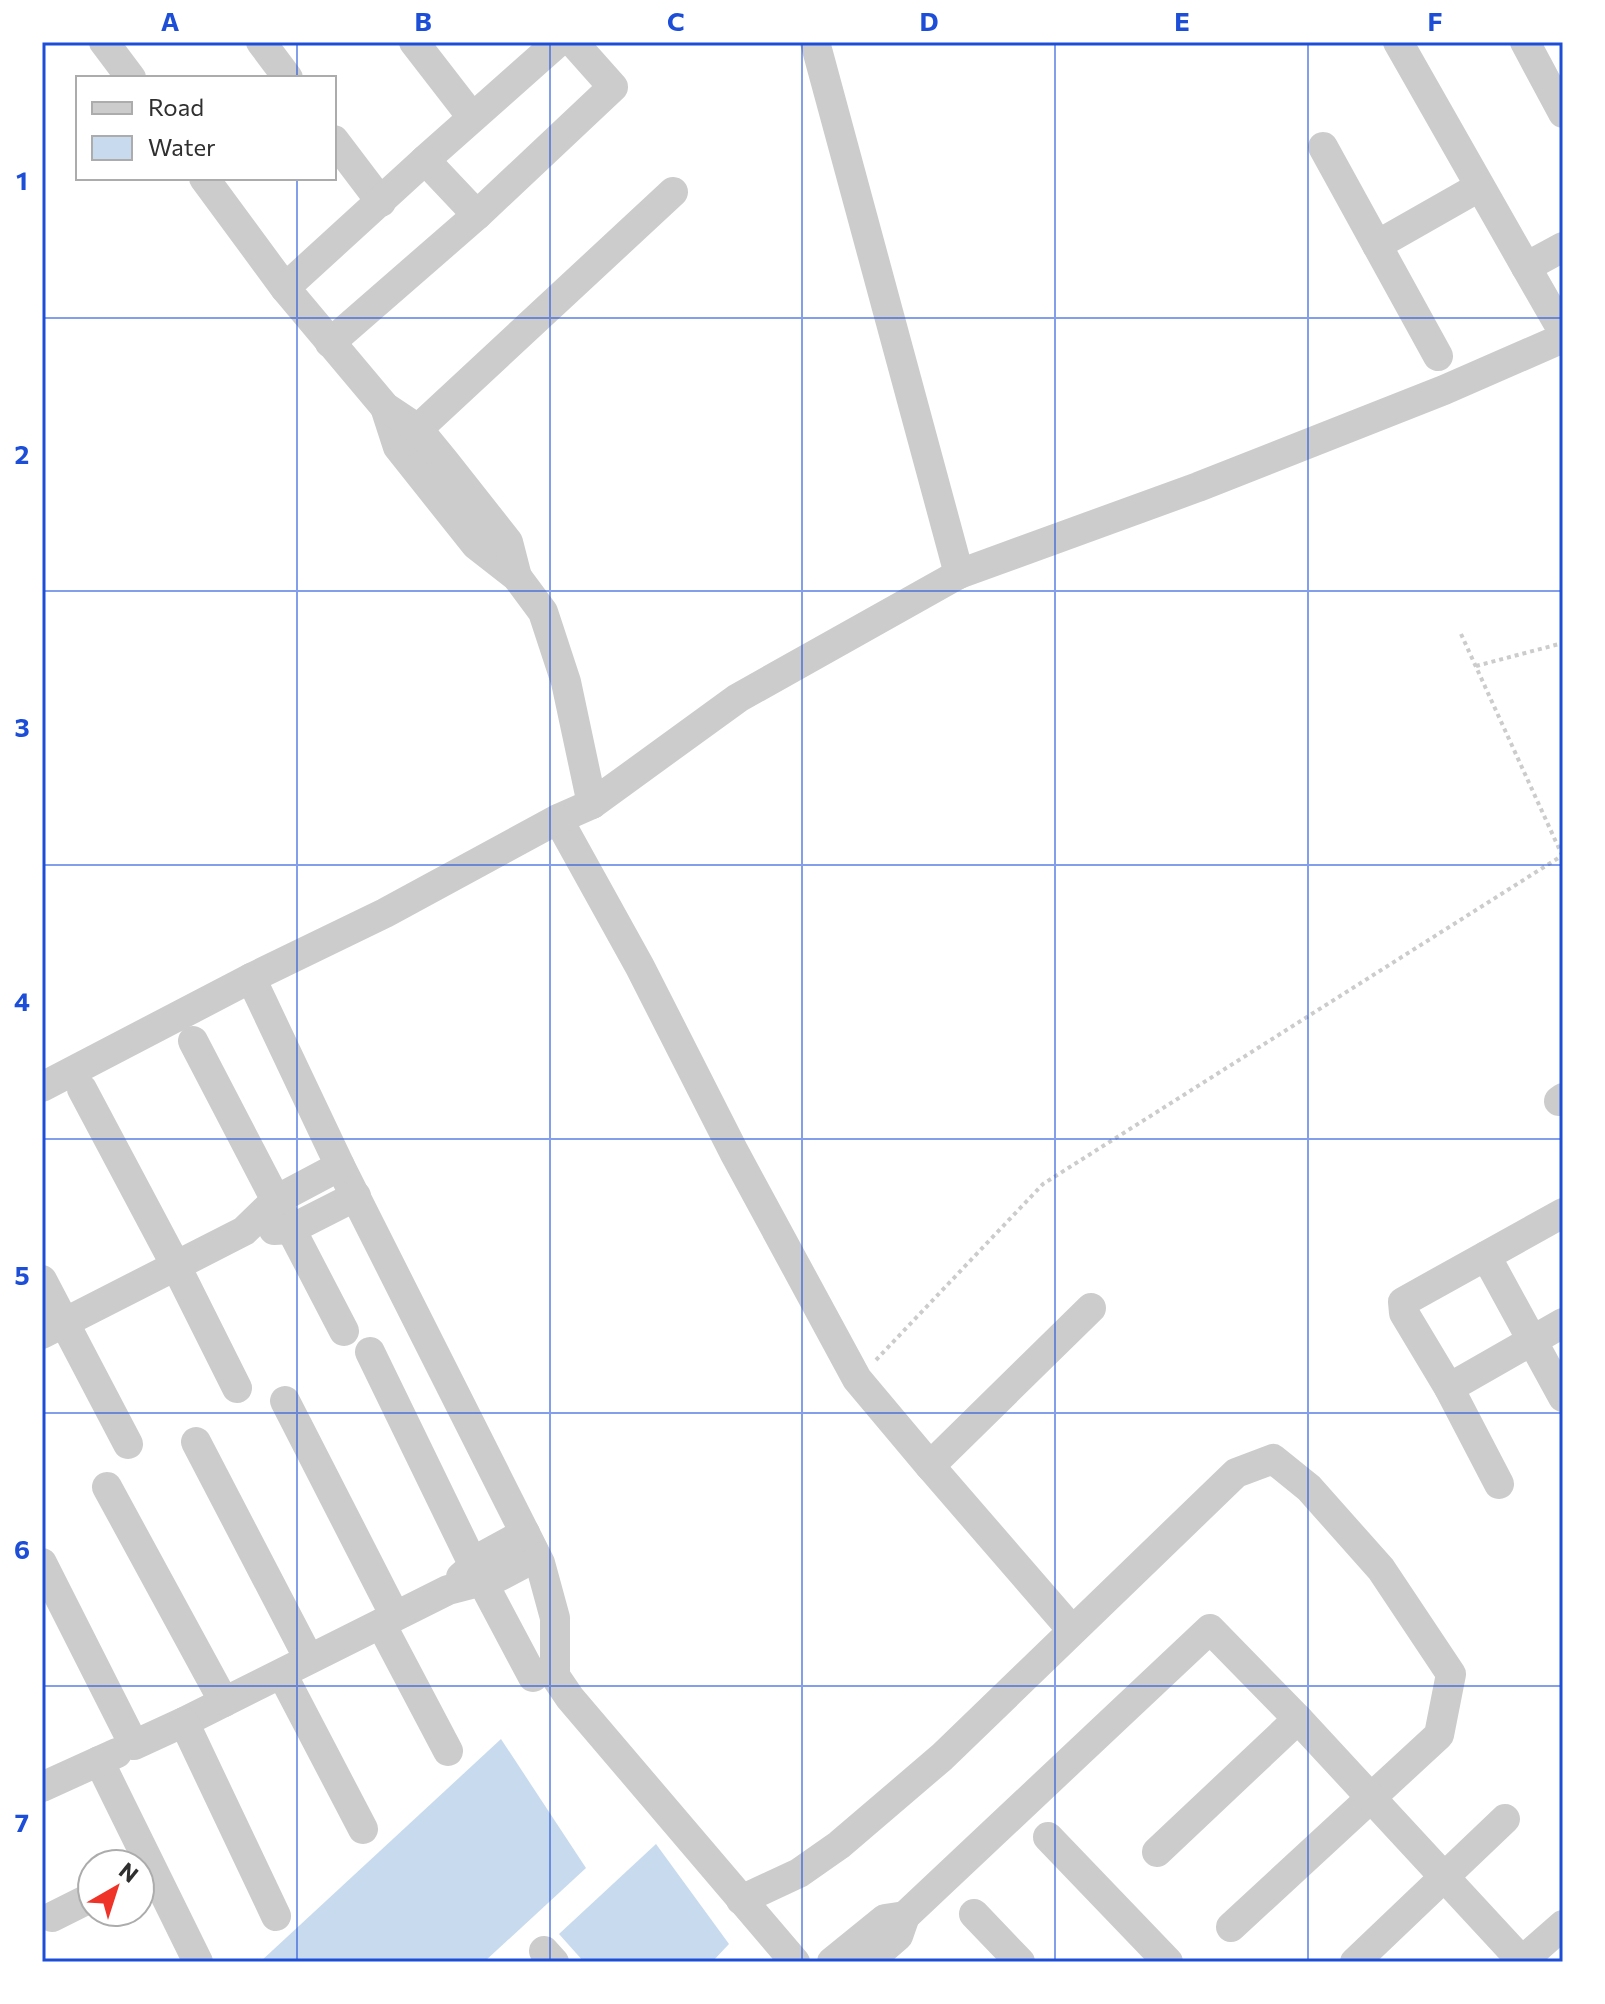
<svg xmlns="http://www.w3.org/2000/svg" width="1605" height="2004" font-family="Commissioner,sans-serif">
  <rect width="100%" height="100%" fill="#fff"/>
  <g fill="#c8daee">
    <path d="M501 1739 586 1868 484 1962H260Z"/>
    <path d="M656 1844 729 1944 712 1962H584L559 1934Z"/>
  </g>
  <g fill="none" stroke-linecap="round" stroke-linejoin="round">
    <g stroke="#ccc" stroke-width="4" stroke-dasharray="4 4" stroke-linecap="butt">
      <path d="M1461 634 1562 855"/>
      <path d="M1476 666 1563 643"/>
      <path d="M876 1360 1043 1184 1563 855"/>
    </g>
    <g stroke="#ccc" stroke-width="30">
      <path d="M104 42 131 78"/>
      <path d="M261 42 288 78"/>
      <path d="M414 42 472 117"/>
      <path d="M815 42 959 574"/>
      <path d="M1398 42 1526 267 1563 247"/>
      <path d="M1525 42 1563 113"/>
      <path d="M334 140 381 202"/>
      <path d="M1323 147 1438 356"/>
      <path d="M425 160 558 42"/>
      <path d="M204 178 285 288"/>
      <path d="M1377 245 1479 187"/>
      <path d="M1526 267 1557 321"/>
      <path d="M330 343 477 215"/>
      <path d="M385 407 398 447 476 545 517 577 543 612 566 682 592 804"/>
      <path d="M405 441 673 192"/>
      <path d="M517 577 508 542 445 462 418 429 385 407 285 288 425 160 477 215 613 87 573 42"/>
      <path d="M558 819 640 967 734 1152 857 1379 930 1466"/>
      <path d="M251 978 340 1166 540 1563 555 1618V1676L570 1698 795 1962"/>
      <path d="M193 1041 344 1331"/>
      <path d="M42 1087 251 978 385 913 558 819 592 804 738 698 959 574 1198 487 1444 390 1563 338"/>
      <path d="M82 1089 175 1264 237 1388"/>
      <path d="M1559 1101 1563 1098"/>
      <path d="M274 1230 291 1229 356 1196"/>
      <path d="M1486 1256 1563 1397"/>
      <path d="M42 1280 128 1444"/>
      <path d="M42 1334 244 1231 276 1200 340 1166"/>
      <path d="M370 1352 473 1564 533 1677"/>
      <path d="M1449 1388 1563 1323"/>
      <path d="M285 1401 395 1616"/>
      <path d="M196 1442 309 1659"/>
      <path d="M1499 1484 1449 1388 1404 1313 1403 1302 1563 1213"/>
      <path d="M107 1487 224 1702"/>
      <path d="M42 1563 134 1745 184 1722 448 1590 498 1577 536 1557"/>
      <path d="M461 1577 487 1554 525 1533"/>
      <path d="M381 1624 448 1751"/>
      <path d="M1072 1630 930 1466 1091 1308"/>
      <path d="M282 1674 363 1829"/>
      <path d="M184 1722 276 1916"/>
      <path d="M99 1761 198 1962"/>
      <path d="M42 1787 117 1753"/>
      <path d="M1048 1837 1168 1962"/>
      <path d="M1157 1852 1298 1719"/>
      <path d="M741 1900 799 1873 839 1845 942 1757 1236 1473 1273 1459 1309 1488 1381 1569 1451 1674 1439 1735 1231 1927"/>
      <path d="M974 1914 1020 1962"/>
      <path d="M905 1916 1210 1629 1298 1719 1523 1962"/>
      <path d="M52 1917 92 1897"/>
      <path d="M544 1951 554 1962"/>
      <path d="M832 1962 885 1919 905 1916 898 1936 868 1962"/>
      <path d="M1355 1962 1505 1819"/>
      <path d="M1521 1962 1563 1925"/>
    </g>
  </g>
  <path fill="none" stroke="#1d4ed8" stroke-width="2" stroke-opacity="0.55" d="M297 42V78M550 42V1962M802 42V1962M1055 42V1962M1308 42V1962M297 178V1962M42 318H1563M42 591H1563M42 865H1563M42 1139H1563M42 1413H1563M42 1686H1563"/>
  <rect width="1605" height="2004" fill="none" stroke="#ffffff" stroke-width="88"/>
  <rect x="76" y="76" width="260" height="104" fill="#ffffff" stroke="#acacac" stroke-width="2"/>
  <rect x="92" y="102" width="40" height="12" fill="#cccccc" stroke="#acacac" stroke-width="2"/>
  <text x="148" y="116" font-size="24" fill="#2f2f2f">Road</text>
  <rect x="92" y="136" width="40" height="24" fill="#c8daee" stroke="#acacac" stroke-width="2"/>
  <text x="148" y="156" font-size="24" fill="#2f2f2f">Water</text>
  <g transform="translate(116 1888) rotate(39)"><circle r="38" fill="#ffffff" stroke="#acacac" stroke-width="2"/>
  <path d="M0-6L14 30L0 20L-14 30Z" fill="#f03328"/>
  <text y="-12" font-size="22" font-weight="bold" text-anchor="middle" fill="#2f2f2f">N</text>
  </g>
  <rect x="44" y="44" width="1517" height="1916" fill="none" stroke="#1d4ed8" stroke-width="3"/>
  <g font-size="26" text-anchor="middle" font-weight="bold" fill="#1d4ed8">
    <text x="170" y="31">A</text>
    <text x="423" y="31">B</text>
    <text x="676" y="31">C</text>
    <text x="929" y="31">D</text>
    <text x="1182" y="31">E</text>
    <text x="1435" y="31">F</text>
    <text x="22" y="190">1</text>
    <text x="22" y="464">2</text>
    <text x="22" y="737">3</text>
    <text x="22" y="1011">4</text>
    <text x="22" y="1285">5</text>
    <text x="22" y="1559">6</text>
    <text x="22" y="1832">7</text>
  </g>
</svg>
